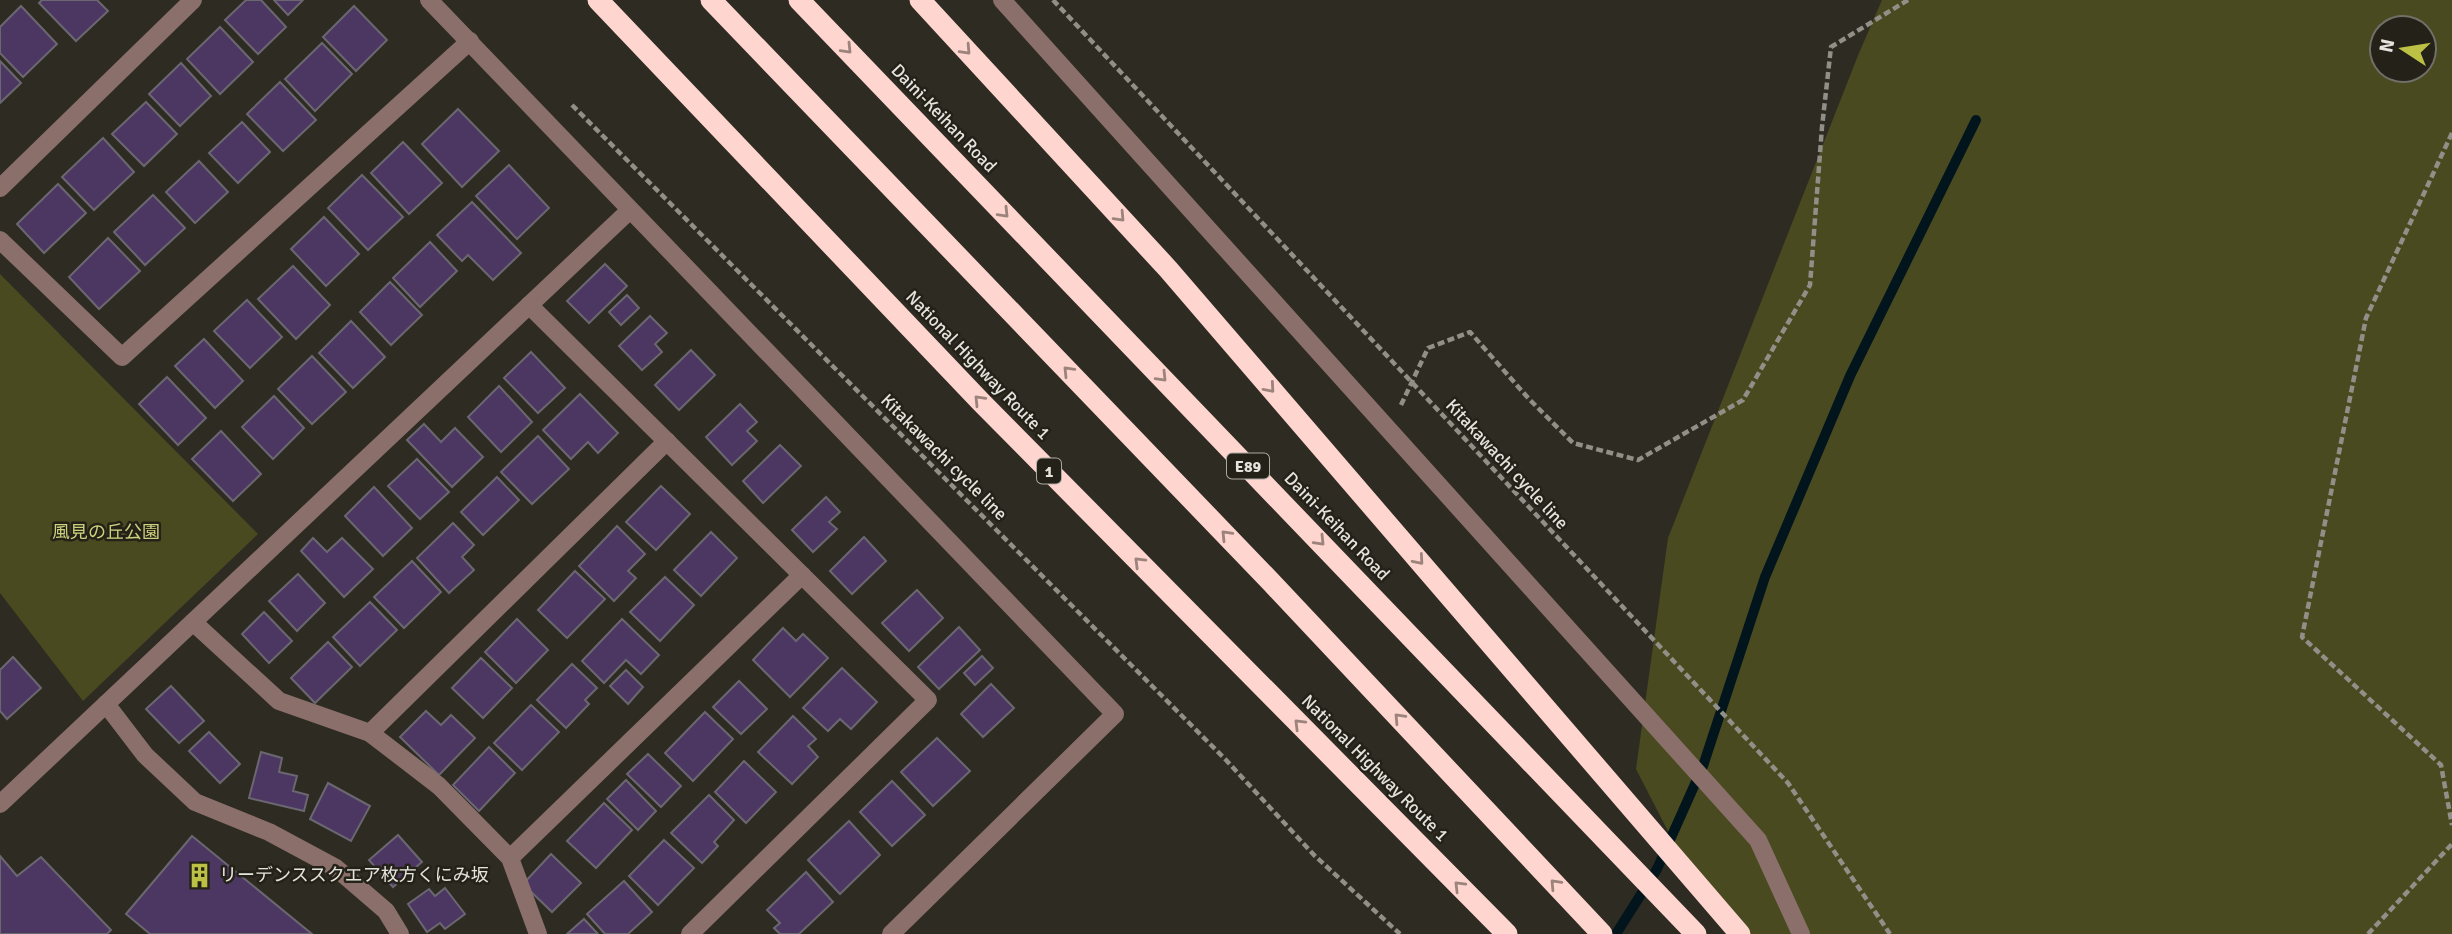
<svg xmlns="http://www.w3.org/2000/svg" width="2452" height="934" font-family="Signika,'Noto Sans JP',sans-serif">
  <rect width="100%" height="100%" fill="#2e2b22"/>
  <g fill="#494a20" fill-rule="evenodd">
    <path d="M1882 0H2452V934H1748L1707 907 1636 769 1668 538 1859 53ZM2382 28H2424V70H2382Z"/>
    <path d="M0 274 258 534 83 701 0 593Z"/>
  </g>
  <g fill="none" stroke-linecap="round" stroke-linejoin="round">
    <path stroke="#02151d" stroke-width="10" d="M1616 934 1657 869 1703 766 1765 577 1850 376 1976 120"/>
  </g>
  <g fill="#4c3662" stroke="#6b6771" stroke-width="2">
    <path d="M42 0H97L108 11 76 41 39 3Z"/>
    <path d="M246 0H261L286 27 258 54 225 20Z"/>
    <path d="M274 0H303L288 15Z"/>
    <path d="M21 6 57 44 23 77 0 53V27Z"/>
    <path d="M354 6 387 40 356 71 323 37Z"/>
    <path d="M220 27 253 62 220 94 187 59Z"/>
    <path d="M322 43 352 74 315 111 285 79Z"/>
    <path d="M0 61 21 83 0 103Z"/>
    <path d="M181 63 211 96 180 126 149 94Z"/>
    <path d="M280 82 316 120 283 151 247 114Z"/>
    <path d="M146 102 177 134 144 166 112 134Z"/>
    <path d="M458 109 499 151 462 187 422 144Z"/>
    <path d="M242 122 270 152 238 183 209 153Z"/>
    <path d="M103 138 134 172 94 210 62 177Z"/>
    <path d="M403 142 442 183 409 214 371 173Z"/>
    <path d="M199 161 228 192 195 223 166 192Z"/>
    <path d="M509 165 549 208 517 239 476 196Z"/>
    <path d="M362 175 403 217 368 250 328 208Z"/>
    <path d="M58 184 86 213 44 253 17 224Z"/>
    <path d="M153 195 185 228 145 265 114 232Z"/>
    <path d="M472 202 521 253 493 280 468 255 462 261 437 235Z"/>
    <path d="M324 217 359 254 326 286 291 249Z"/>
    <path d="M108 238 140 271 99 309 69 277Z"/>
    <path d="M430 242 457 271 420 307 393 278Z"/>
    <path d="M605 264 627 286 589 323 567 301Z"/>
    <path d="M293 266 330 305 296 339 258 299Z"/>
    <path d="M390 282 422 315 391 345 360 312Z"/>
    <path d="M627 295 639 308 621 325 609 312Z"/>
    <path d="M247 300 282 337 250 368 214 331Z"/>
    <path d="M650 316 667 333 655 344 662 352 642 370 619 346Z"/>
    <path d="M351 321 385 357 353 388 319 353Z"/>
    <path d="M204 339 243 381 215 408 175 366Z"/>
    <path d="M691 350 715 375 679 410 655 385Z"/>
    <path d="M531 352 565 388 538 413 504 378Z"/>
    <path d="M312 356 346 392 312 424 278 389Z"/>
    <path d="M167 377 206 418 178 445 139 404Z"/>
    <path d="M499 386 532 422 501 452 468 417Z"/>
    <path d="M580 394 618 433 598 453 588 442 571 459 543 430Z"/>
    <path d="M274 396 304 428 273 459 242 427Z"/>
    <path d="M740 404 757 422 747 431 757 441 732 465 706 437Z"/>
    <path d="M424 424 441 442 455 428 483 457 452 487 407 440Z"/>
    <path d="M221 431 261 474 233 501 192 459Z"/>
    <path d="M538 436 569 469 532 504 501 472Z"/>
    <path d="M780 445 801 466 763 503 743 481Z"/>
    <path d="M417 459 449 492 420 519 388 486Z"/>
    <path d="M497 477 519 500 483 535 461 512Z"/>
    <path d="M661 486 690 514 656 550 626 522Z"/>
    <path d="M374 487 412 528 383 556 345 516Z"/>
    <path d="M826 497 840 512 829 522 837 529 813 552 792 530Z"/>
    <path d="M453 523 474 545 462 557 474 570 449 593 417 558Z"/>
    <path d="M617 526 645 554 628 571 636 578 614 601 579 566Z"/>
    <path d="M711 532 737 558 701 596 674 570Z"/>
    <path d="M864 537 886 561 852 594 830 571Z"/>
    <path d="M313 538 327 552 342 538 373 569 344 597 301 551Z"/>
    <path d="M412 561 441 592 404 628 374 597Z"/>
    <path d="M575 571 605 599 567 638 538 610Z"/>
    <path d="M298 574 325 603 297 631 269 601Z"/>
    <path d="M665 577 694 605 660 641 630 612Z"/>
    <path d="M917 590 943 618 909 651 882 623Z"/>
    <path d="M370 602 397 630 360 666 333 637Z"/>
    <path d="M264 612 292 641 269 663 242 634Z"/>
    <path d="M517 619 548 650 516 683 485 652Z"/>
    <path d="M622 619 659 655 641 674 626 660 604 683 582 661Z"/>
    <path d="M959 627 980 650 939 689 918 667Z"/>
    <path d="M783 628 796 641 803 634 828 658 790 697 753 660Z"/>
    <path d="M328 642 352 667 315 703 291 678Z"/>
    <path d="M982 656 993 668 975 685 964 673Z"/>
    <path d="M13 657 41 688 7 719 0 711V670Z"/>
    <path d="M481 658 512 688 483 718 452 688Z"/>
    <path d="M572 664 597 688 585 700 589 704 566 728 537 700Z"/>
    <path d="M842 668 877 702 851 729 840 719 828 731 803 708Z"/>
    <path d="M626 670 643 687 628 704 610 686Z"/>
    <path d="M739 681 767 709 741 734 713 707Z"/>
    <path d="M991 684 1014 708 983 737 961 714Z"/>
    <path d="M171 686 204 721 179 743 146 709Z"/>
    <path d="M531 705 559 732 522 770 494 743Z"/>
    <path d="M426 711 441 725 451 715 475 738 439 775 400 737Z"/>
    <path d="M705 712 733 739 693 781 665 753Z"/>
    <path d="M793 716 816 739 808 746 818 757 792 784 758 752Z"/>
    <path d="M209 732 240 764 220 783 189 751Z"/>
    <path d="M937 738 970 771 933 806 901 772Z"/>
    <path d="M489 747 515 773 479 811 453 785Z"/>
    <path d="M261 752 282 758 279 772 297 776 293 791 308 795 304 811 249 798Z"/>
    <path d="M648 754 681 786 661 807 627 774Z"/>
    <path d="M744 761 776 792 746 823 715 792Z"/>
    <path d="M626 780 656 811 638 830 607 799Z"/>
    <path d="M892 781 925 815 892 846 860 812Z"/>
    <path d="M328 783 370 806 351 841 310 819Z"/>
    <path d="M709 795 734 820 714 842 718 846 702 863 671 833Z"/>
    <path d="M604 803 632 830 596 868 567 841Z"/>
    <path d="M849 821 880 855 840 894 808 860Z"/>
    <path d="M398 835 422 862 393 887 369 860Z"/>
    <path d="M192 836 312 934H150L126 914Z"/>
    <path d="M664 840 694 868 658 905 629 876Z"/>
    <path d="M551 854 581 883 552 912 523 884Z"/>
    <path d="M0 856 17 876 41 857 111 930 107 934H0Z"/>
    <path d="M806 872 833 902 799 934H780L774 928 780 923 767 910Z"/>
    <path d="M624 881 652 912 628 934H605L587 914Z"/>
    <path d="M445 888 465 914 445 929 440 923 427 932 408 904 429 889 435 896Z"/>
    <path d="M584 919 598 934H567Z"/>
  </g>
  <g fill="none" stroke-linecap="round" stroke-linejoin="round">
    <g stroke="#918f87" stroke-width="4.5" stroke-dasharray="7 3.5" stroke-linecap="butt">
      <path d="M1053 0 1788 783 1890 934"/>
      <path d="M572 105 1226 760 1314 855 1400 934"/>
      <path d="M2452 133 2366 318 2302 637 2441 765 2452 825"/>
      <path d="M1401 405 1428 348 1470 332 1529 399 1573 443 1638 460 1743 400 1810 285 1822 127 1831 47 1908 0"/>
      <path d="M2368 934 2452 844"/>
    </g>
    <g stroke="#8a6f6b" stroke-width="18">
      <path d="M429 0 1115 714 891 934"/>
      <path d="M1002 0 1758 840 1801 934"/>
      <path d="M0 188 193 0"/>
      <path d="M0 240 122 357 470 41"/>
      <path d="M529 305 928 700 690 934"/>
      <path d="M193 622 279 701 370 733 439 786 510 858 538 934"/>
      <path d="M106 704 145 755 195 802 269 832 336 868 386 911 400 934"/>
      <path d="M370 733 667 441"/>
      <path d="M0 804 629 211"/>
      <path d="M510 858 802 575"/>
    </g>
    <g stroke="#fed5cf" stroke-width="21">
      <path d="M598 0 981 402 1507 934"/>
      <path d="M711 0 1271 582 1602 934"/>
      <path d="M799 0 1696 934"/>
      <path d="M920 0 1168 269 1740 934"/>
    </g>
  </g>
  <defs><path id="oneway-chevron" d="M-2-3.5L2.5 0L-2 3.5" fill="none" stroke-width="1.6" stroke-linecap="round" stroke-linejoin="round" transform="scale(1.75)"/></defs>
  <g stroke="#9c847d">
    <use href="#oneway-chevron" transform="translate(847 49) rotate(46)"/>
    <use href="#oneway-chevron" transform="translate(966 50) rotate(47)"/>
    <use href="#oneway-chevron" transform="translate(1004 213) rotate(46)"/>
    <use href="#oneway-chevron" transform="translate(1120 217) rotate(47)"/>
    <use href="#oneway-chevron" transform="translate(1068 371) rotate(-134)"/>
    <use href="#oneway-chevron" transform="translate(1162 377) rotate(46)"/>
    <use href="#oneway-chevron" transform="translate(1270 388) rotate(49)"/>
    <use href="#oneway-chevron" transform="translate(979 400) rotate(-134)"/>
    <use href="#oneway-chevron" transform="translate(1226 535) rotate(-134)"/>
    <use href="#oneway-chevron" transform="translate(1320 541) rotate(46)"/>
    <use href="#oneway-chevron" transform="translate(1419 560) rotate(49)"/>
    <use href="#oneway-chevron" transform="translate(1139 562) rotate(-135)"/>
    <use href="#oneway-chevron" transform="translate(1399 718) rotate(-133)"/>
    <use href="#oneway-chevron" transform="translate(1299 724) rotate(-135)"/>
    <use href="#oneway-chevron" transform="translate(1555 884) rotate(-133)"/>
    <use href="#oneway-chevron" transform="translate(1459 886) rotate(-135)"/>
  </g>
  <defs>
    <symbol id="building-bare" viewBox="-9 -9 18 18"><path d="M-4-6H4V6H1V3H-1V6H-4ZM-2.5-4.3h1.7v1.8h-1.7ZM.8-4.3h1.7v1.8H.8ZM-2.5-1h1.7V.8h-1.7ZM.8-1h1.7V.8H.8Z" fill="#bcc044" stroke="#242218" stroke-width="2.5" paint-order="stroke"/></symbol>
  </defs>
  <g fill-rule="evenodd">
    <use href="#building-bare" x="182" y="858" width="35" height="35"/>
  </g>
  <g text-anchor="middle" stroke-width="5" stroke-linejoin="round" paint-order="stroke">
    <g fill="#242218" stroke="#aba9a2" stroke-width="2">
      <rect x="1227" y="453.5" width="42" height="25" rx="5"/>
      <rect x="1037" y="458.5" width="24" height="25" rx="5"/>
    </g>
    <g font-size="16" font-weight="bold" fill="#e5e3dd">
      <text x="1248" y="472">E89</text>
      <text x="1049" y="477">1</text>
    </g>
    <g font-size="18" fill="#e5e3dd" stroke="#242218">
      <text transform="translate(944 118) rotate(46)" y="6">Daini-Keihan Road</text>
      <text transform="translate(978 365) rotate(46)" y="6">National Highway Route 1</text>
      <text transform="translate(944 457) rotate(45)" y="6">Kitakawachi cycle line</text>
      <text transform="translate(1507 464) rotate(47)" y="6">Kitakawachi cycle line</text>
      <text transform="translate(1337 526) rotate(46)" y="6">Daini-Keihan Road</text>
      <text transform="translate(1375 768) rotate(45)" y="6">National Highway Route 1</text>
    </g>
    <g font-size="18" fill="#cdd17c" stroke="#242218">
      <text x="106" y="538">風見の丘公園</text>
    </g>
    <g font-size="18" fill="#e5e3dd" stroke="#242218" text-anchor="start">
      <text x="219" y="881">リーデンススクエア枚方くにみ坂</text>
    </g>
  </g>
  <g transform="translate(2403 49) rotate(282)"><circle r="33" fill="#242218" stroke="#716f67" stroke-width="2"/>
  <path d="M0-5L12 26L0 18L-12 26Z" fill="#bcc044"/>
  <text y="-10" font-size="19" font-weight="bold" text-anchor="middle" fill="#e5e3dd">N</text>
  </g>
</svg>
